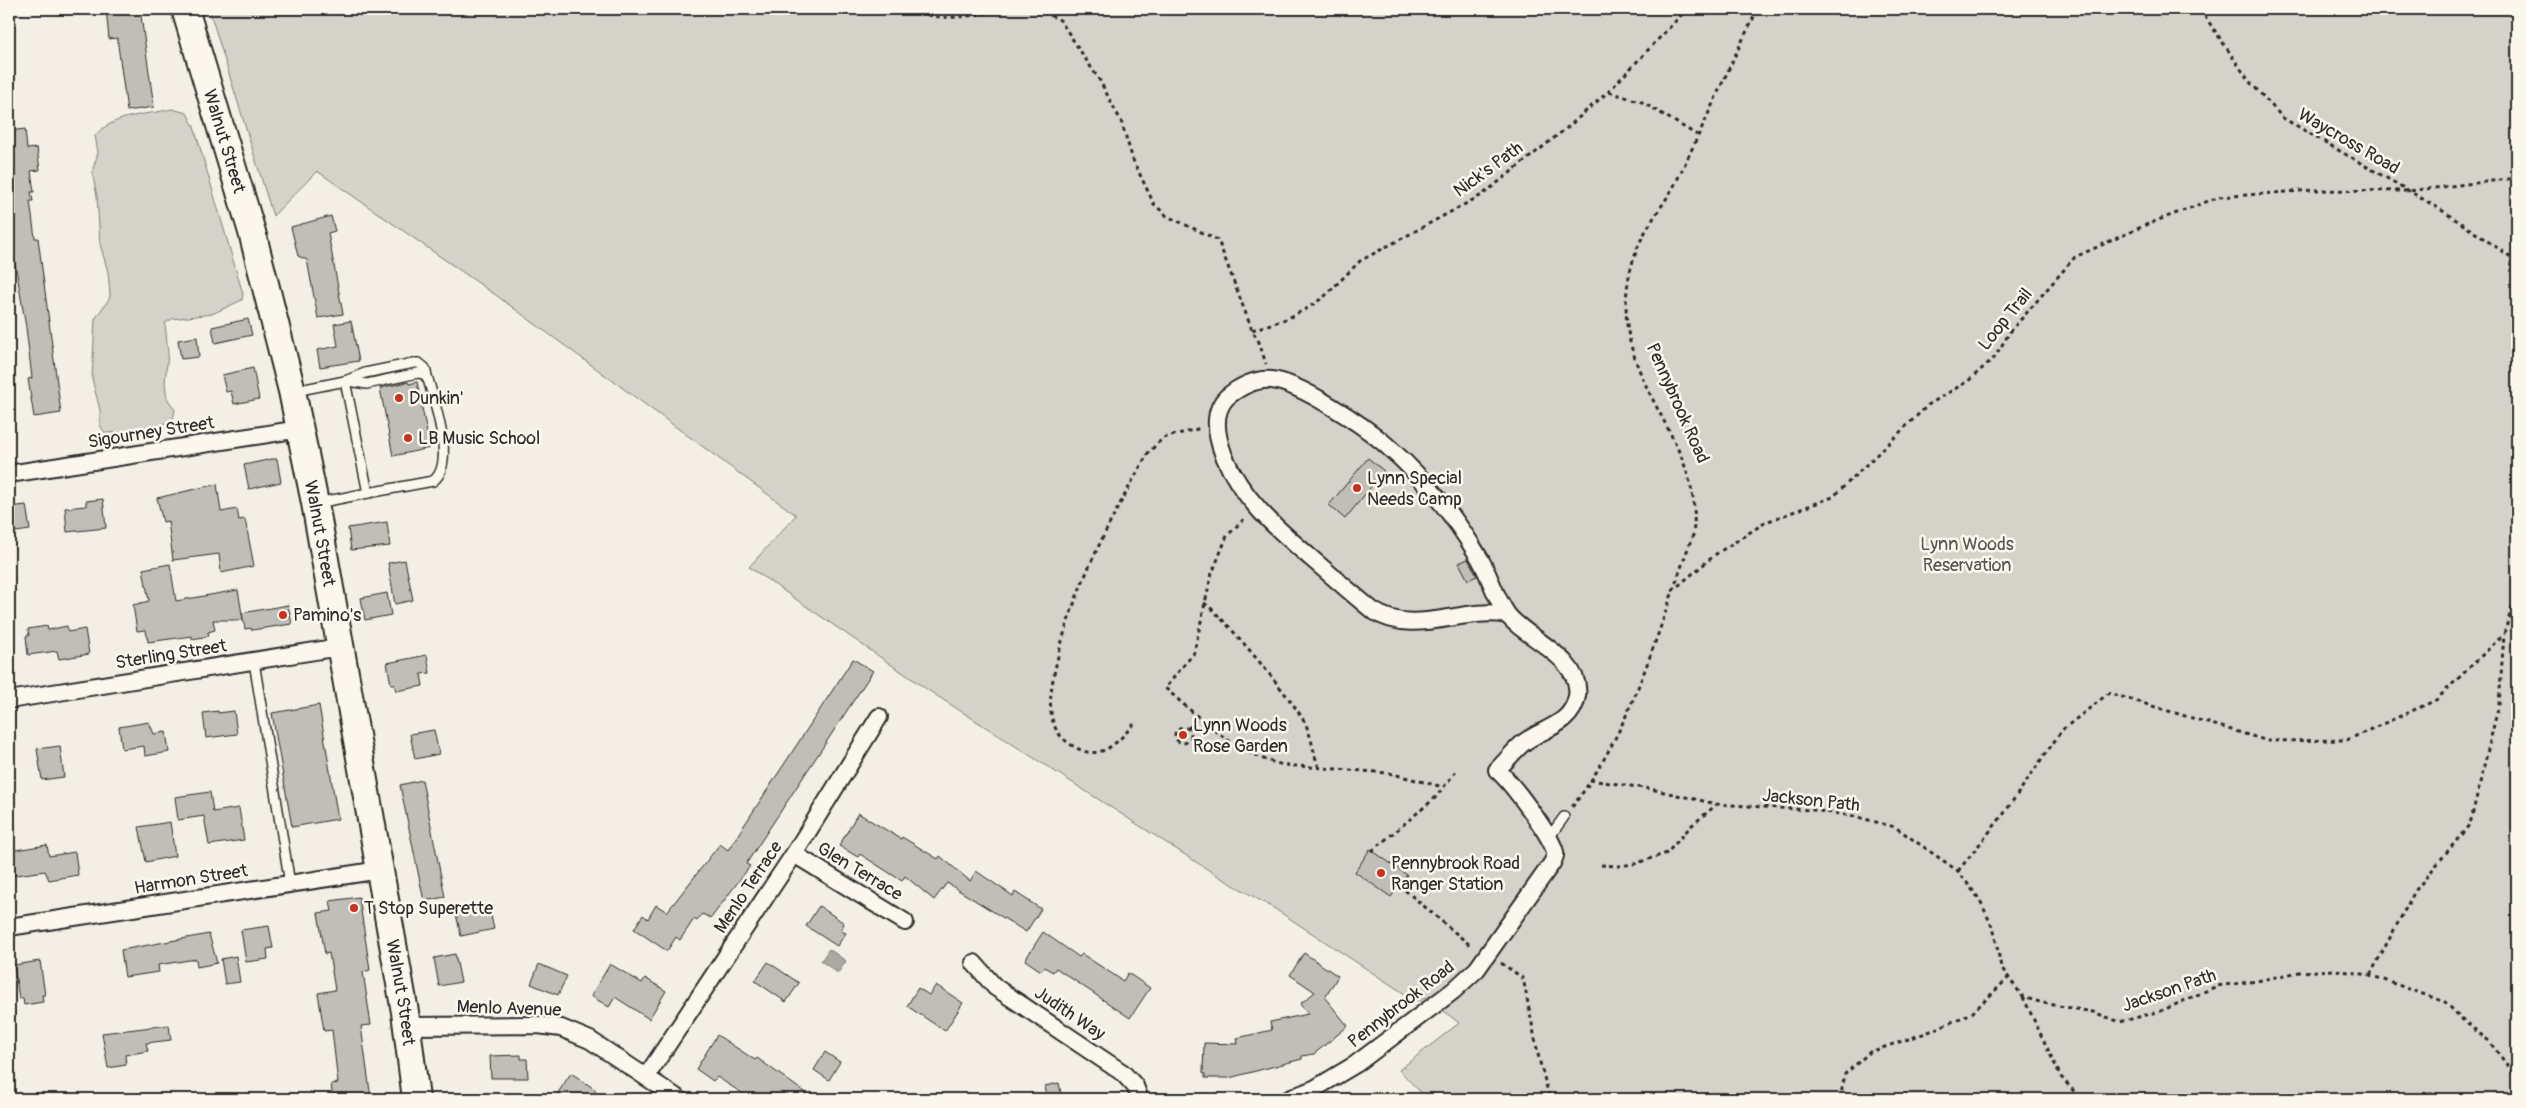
<svg xmlns="http://www.w3.org/2000/svg" width="2526" height="1108" font-family="Pangolin,sans-serif">
  <rect width="100%" height="100%" fill="#f3efe4"/>
  <filter id="ink" filterUnits="userSpaceOnUse"><feTurbulence type="fractalNoise" baseFrequency=".02" numOctaves="2"/><feDisplacementMap in="SourceGraphic" scale="10" xChannelSelector="R" yChannelSelector="G"/><feConvolveMatrix kernelMatrix="1 2 1 2 8 2 1 2 1" color-interpolation-filters="sRGB"/></filter>
  <g filter="url(#ink)">
    <g fill="#d5d2c9" stroke="#807e7a">
      <path d="M209 9H2517V1099H1427L1399 1070 1459 1023 1426 997 1420 1001 1414 1000 1275 909 1218 876 931 692 749 567 796 515 497 296 317 171 273 216Z"/>
      <path d="M172 109 187 113 194 127 243 294 242 300 212 314 172 319 165 323 168 353 165 383 167 398 175 410 173 419 147 432 105 433 100 425V410L92 379 95 319 109 299 110 294 108 272 100 244 97 196 92 172 98 153 95 135C118 113 143 116 172 109Z"/>
    </g>
    <path fill="#aca9a2" stroke="#787772" d="M829 949 846 961 838 973 821 961Z"/>
    <g fill="#c0beb6" stroke="#2b2b2b">
      <path d="M106 9H140L154 107 127 111 117 38 109 39Z"/>
      <path d="M25 129 27 149 37 148 40 170 31 171 34 192H31L33 201H30L35 238H38L61 413 34 417 28 379 32 378 26 327 9 228V131Z"/>
      <path d="M331 216 335 231 328 233 343 314 318 318 307 260 298 256 291 227Z"/>
      <path d="M248 319 252 335 215 343 212 327Z"/>
      <path d="M351 321 359 361 320 367 317 350 338 346 334 324Z"/>
      <path d="M197 337 199 357 181 359 178 340Z"/>
      <path d="M253 368 259 399 234 404 231 391 226 392 222 375Z"/>
      <path d="M408 382 409 384 417 382 430 448 393 456 380 388Z"/>
      <path d="M1368 458 1384 471 1345 519 1329 505Z"/>
      <path d="M272 459H277L281 482 249 489 244 465Z"/>
      <path d="M217 484 221 512 237 509 239 520 245 519 254 566 221 573 219 554 173 560 168 521 163 522 157 498Z"/>
      <path d="M103 499 106 528 67 532 65 508 86 506V501Z"/>
      <path d="M26 505 30 530 9 533V507Z"/>
      <path d="M387 522 390 546 351 550 348 528Z"/>
      <path d="M1468 559 1477 576 1468 580 1459 563Z"/>
      <path d="M405 560 413 600 395 604 388 563Z"/>
      <path d="M170 564 176 601 238 590 243 620H213L215 630 208 632 209 636 192 639V636L148 642 146 630 137 631 133 605 149 601 143 569Z"/>
      <path d="M387 593 391 615 365 620 361 598Z"/>
      <path d="M288 605 292 624 252 630 251 628 245 629 242 613Z"/>
      <path d="M47 626 48 630 67 626 68 632 85 629 89 654 59 659 57 651 28 655 26 636H29L28 629Z"/>
      <path d="M427 655 430 673 421 674 423 686 396 691 394 684H391L387 663Z"/>
      <path d="M853 659 873 671 746 864 750 866 711 918 702 914 697 921 694 919 680 940 676 937 667 951 634 929 643 915 648 919 656 905 667 912 720 844 728 850Z"/>
      <path d="M319 705 338 819 292 827 272 713Z"/>
      <path d="M218 711V713L234 711 237 734 206 738 203 713Z"/>
      <path d="M149 722 154 734 166 732 169 752 145 756 144 746 122 749 119 727Z"/>
      <path d="M434 730 439 754 415 759 410 734Z"/>
      <path d="M60 746 64 777 42 780 37 749Z"/>
      <path d="M422 780 445 897 424 901 400 785Z"/>
      <path d="M210 792 213 812 239 808 244 840 209 845 204 816 178 820 175 797Z"/>
      <path d="M858 813 901 839 902 837 938 859 940 856 970 881 976 871 1013 896 1015 892 1041 909 1026 932 947 883 934 900 905 876 902 881 860 854 858 857 839 846Z"/>
      <path d="M170 822 175 856 146 862 139 827Z"/>
      <path d="M47 845 49 856 75 852 78 875 49 880 45 871 9 876V851Z"/>
      <path d="M1370 849 1407 875 1391 897 1355 872Z"/>
      <path d="M359 897 370 970 363 972 371 1025 361 1026 371 1099H333L331 1084 338 1083 332 1030 324 1031 318 993 335 990 329 953 325 954 318 913 332 911 330 901Z"/>
      <path d="M819 906 844 923 841 931 846 933 837 946 806 926Z"/>
      <path d="M489 907 494 929 461 936 456 914Z"/>
      <path d="M269 926 273 948 267 949 268 959 246 962 241 930Z"/>
      <path d="M1043 932 1079 957 1082 954 1123 981 1128 973 1150 988 1130 1018 1056 968 1053 972 1044 967 1041 971 1025 960Z"/>
      <path d="M209 934 217 963 197 967 196 959 158 965 159 972 125 977 121 950Z"/>
      <path d="M1304 953 1338 976 1325 998 1348 1026 1314 1054 1302 1056V1059L1229 1078H1205V1074L1203 1073 1204 1043 1238 1044 1237 1038 1272 1030 1270 1022 1308 1014 1300 1004 1315 992 1290 975Z"/>
      <path d="M455 954 461 982 439 986 434 958Z"/>
      <path d="M236 956 240 982 225 984 221 959Z"/>
      <path d="M40 961 45 995H42L43 1002 24 1005 23 998 19 999 14 965Z"/>
      <path d="M768 962 799 983 786 1002 755 981Z"/>
      <path d="M539 964 567 976 558 995 531 984Z"/>
      <path d="M610 964 642 983 645 978 666 991 649 1019 615 997 609 1007 591 996Z"/>
      <path d="M936 985 963 1003 945 1031 907 1006 918 988 929 995Z"/>
      <path d="M169 1025 171 1040 146 1043 148 1051 125 1055 126 1065 108 1068 102 1033Z"/>
      <path d="M717 1035 755 1060 757 1058 814 1099H751L717 1077 713 1081 696 1069Z"/>
      <path d="M825 1052 840 1062 829 1080 814 1070Z"/>
      <path d="M521 1055V1059H527L528 1078H491L490 1056Z"/>
      <path d="M571 1073 596 1090 590 1099H554Z"/>
      <path d="M1059 1083 1062 1099H1047L1045 1086Z"/>
    </g>
    <g fill="none" stroke-linecap="round" stroke-linejoin="round">
      <defs>
        <g id="service">
          <path d="M345 381 365 373 414 363H419L425 368C431 394 458 463 433 481L368 493"/>
          <path d="M348 381 367 384 418 373 424 374 428 380"/>
          <path d="M295 391 345 381 368 493 317 503"/>
          <path d="M254 662 290 884"/>
          <path d="M1548 839 1564 817"/>
        </g>
        <g id="minor">
          <path d="M9 474 300 429"/>
          <path d="M9 700 340 647"/>
          <path d="M794 854 905 922"/>
          <path d="M9 927 380 870"/>
          <path d="M974 963 995 987 1123 1073 1135 1086 1140 1099"/>
          <path d="M407 1026 538 1025 561 1028 590 1040 679 1099"/>
          <path d="M646 1077 794 854 879 717"/>
          <path d="M1289 1099 1314 1089 1356 1064 1453 991 1477 969 1552 863C1554 859 1556 856 1555 852 1551 835 1511 782 1497 770 1505 762 1513 752 1522 744 1541 728 1572 726 1577 696 1583 658 1523 637 1507 614 1494 596 1489 572 1477 554 1453 514 1420 474 1385 444 1363 425 1300 383 1272 380 1256 378 1239 387 1227 397 1211 413 1217 438 1224 456 1242 499 1276 528 1311 558 1331 575 1351 593 1372 610 1414 638 1462 606 1507 615"/>
        </g>
        <g id="primary">
          <path id="s1" d="M185 9 252 232 292 391 315 503 405 1012 416 1099"/>
        </g>
      </defs>
      <use href="#service" stroke="#2b2b2b" stroke-width="12"/>
      <use href="#minor" stroke="#2b2b2b" stroke-width="20"/>
      <use href="#primary" stroke="#2b2b2b" stroke-width="30"/>
      <g stroke="#2b2b2b" stroke-width="3" stroke-dasharray="4 4" stroke-linecap="butt">
        <path d="M913 9C940 25 978 14 1008 9"/>
        <path d="M1036 9 1060 20 1100 81 1121 121 1133 160 1154 204 1167 216 1218 240 1252 330 1259 342 1266 364"/>
        <path d="M2200 9 2249 81 2283 118 2440 209 2517 261"/>
        <path d="M1609 92 1642 102 1697 135"/>
        <path d="M1252 330 1286 319 1306 309 1324 297 1360 261 1482 195 1568 127 1609 91 1687 9"/>
        <path d="M1244 519 1227 536 1211 576 1194 653 1165 688C1201 719 1236 755 1284 765L1389 773 1443 787"/>
        <path d="M1672 591 1716 554 1766 522 1833 497 1928 405 1968 381 1994 358 2010 332 2075 257 2148 224 2219 197 2314 190 2409 191 2517 178"/>
        <path d="M1204 603C1220 612 1297 705 1305 723 1312 737 1313 753 1319 768"/>
        <path d="M1134 724C1120 739 1104 760 1081 750 1069 745 1059 737 1054 725 1047 706 1052 683 1056 665 1073 588 1110 521 1148 453L1163 438 1201 428"/>
        <circle cx="1183" cy="735" r="8"/>
        <path d="M1188 729 1198 717"/>
        <path d="M1590 780 1651 789 1716 804 1813 810 1853 816 1895 827 1958 871 1980 900 1994 931 2001 967 2023 997 2043 1003 2093 1012 2120 1022 2161 1011 2217 986 2257 981 2299 972 2335 970 2370 975 2445 1002 2464 1021 2489 1041 2517 1078"/>
        <path d="M1572 807C1634 728 1658 627 1693 535 1703 463 1652 416 1633 352 1623 322 1624 285 1635 255 1644 226 1666 204 1679 176 1706 121 1730 63 1758 9"/>
        <path d="M1372 851 1435 798 1457 770"/>
        <path d="M1601 865 1618 866 1634 864 1667 853 1691 826 1716 805"/>
        <path d="M1958 871 2003 815 2062 730 2109 693 2268 741 2347 740 2436 700 2504 634"/>
        <path d="M1399 885 1471 946"/>
        <path d="M1501 963 1523 978 1539 1059 1550 1099"/>
        <path d="M2370 975 2415 891 2470 824 2499 704 2504 634 2517 591"/>
        <path d="M2023 997 2061 1077 2081 1099"/>
        <path d="M1840 1099 1845 1074 1870 1052 1926 1033 1972 1013 2008 978"/>
      </g>
      <use href="#service" stroke="#fbf7ec" stroke-width="9"/>
      <use href="#minor" stroke="#fbf7ec" stroke-width="16"/>
      <use href="#primary" stroke="#fbf7ec" stroke-width="26"/>
    </g>
  </g>
  <g fill="#c8321e" stroke="#fbf7ec" stroke-width="2">
    <circle cx="399" cy="398" r="5"/>
    <circle cx="408" cy="438" r="5"/>
    <circle cx="1357" cy="488" r="5"/>
    <circle cx="283" cy="615" r="5"/>
    <circle cx="1183" cy="735" r="5"/>
    <circle cx="1381" cy="873" r="5"/>
    <circle cx="354" cy="908" r="5"/>
  </g>
  <g text-anchor="middle" stroke-width="5" stroke-linejoin="round" paint-order="stroke">
    <g font-size="18" fill="#2b2b2b" stroke="#fbf7ec">
      <text dy="6" stroke="none"><textPath href="#s1" startOffset="138">Walnut Street</textPath></text>
      <text transform="translate(2349 141) rotate(30)" y="6">Waycross Road</text>
      <text transform="translate(1488 169) rotate(-36)" y="6">Nick's Path</text>
      <text transform="translate(2005 319) rotate(-51)" y="6">Loop Trail</text>
      <text transform="translate(1678 403) rotate(66)" y="6">Pennybrook Road</text>
      <text transform="translate(151 432) rotate(-9)" y="6">Sigourney Street</text>
      <text dy="6" stroke="none"><textPath href="#s1" startOffset="542">Walnut Street</textPath></text>
      <text transform="translate(171 654) rotate(-9)" y="6">Sterling Street</text>
      <text transform="translate(1811 800) rotate(6)" y="6">Jackson Path</text>
      <text transform="translate(860 871) rotate(31)" y="6">Glen Terrace</text>
      <text transform="translate(191 879) rotate(-9)" y="6">Harmon Street</text>
      <text transform="translate(748 887) rotate(-56)" y="6">Menlo Terrace</text>
      <text transform="translate(2169 990) rotate(-19)" y="6">Jackson Path</text>
      <text dy="6" stroke="none"><textPath href="#s1" startOffset="1008">Walnut Street</textPath></text>
      <text transform="translate(1401 1004) rotate(-38)" y="6">Pennybrook Road</text>
      <text transform="translate(509 1008) rotate(2)" y="6">Menlo Avenue</text>
      <text transform="translate(1070 1013) rotate(34)" y="6">Judith Way</text>
    </g>
    <g font-size="18" fill="#2b2b2b" stroke="#fbf7ec" text-anchor="start">
      <text x="409" y="404">Dunkin'</text>
      <text x="418" y="444">LB Music School</text>
      <text x="1367" y="484">Lynn Special<tspan x="1367" dy="21">Needs Camp</tspan></text>
      <text x="293" y="621">Pamino's</text>
      <text x="1193" y="731">Lynn Woods<tspan x="1193" dy="21">Rose Garden</tspan></text>
      <text x="1391" y="869">Pennybrook Road<tspan x="1391" dy="21">Ranger Station</tspan></text>
      <text x="364" y="914">T Stop Superette</text>
    </g>
    <g font-size="18" fill="#565552" stroke="#fbf7ec">
      <text x="1967" y="550">Lynn Woods<tspan x="1967" dy="21">Reservation</tspan></text>
    </g>
  </g>
  <rect width="2526" height="1108" fill="none" stroke="#fbf7ec" stroke-width="30"/>
  <rect x="15" y="15" width="2496" height="1078" fill="none" stroke="#2b2b2b" stroke-width="2" filter="url(#ink)"/>
</svg>
